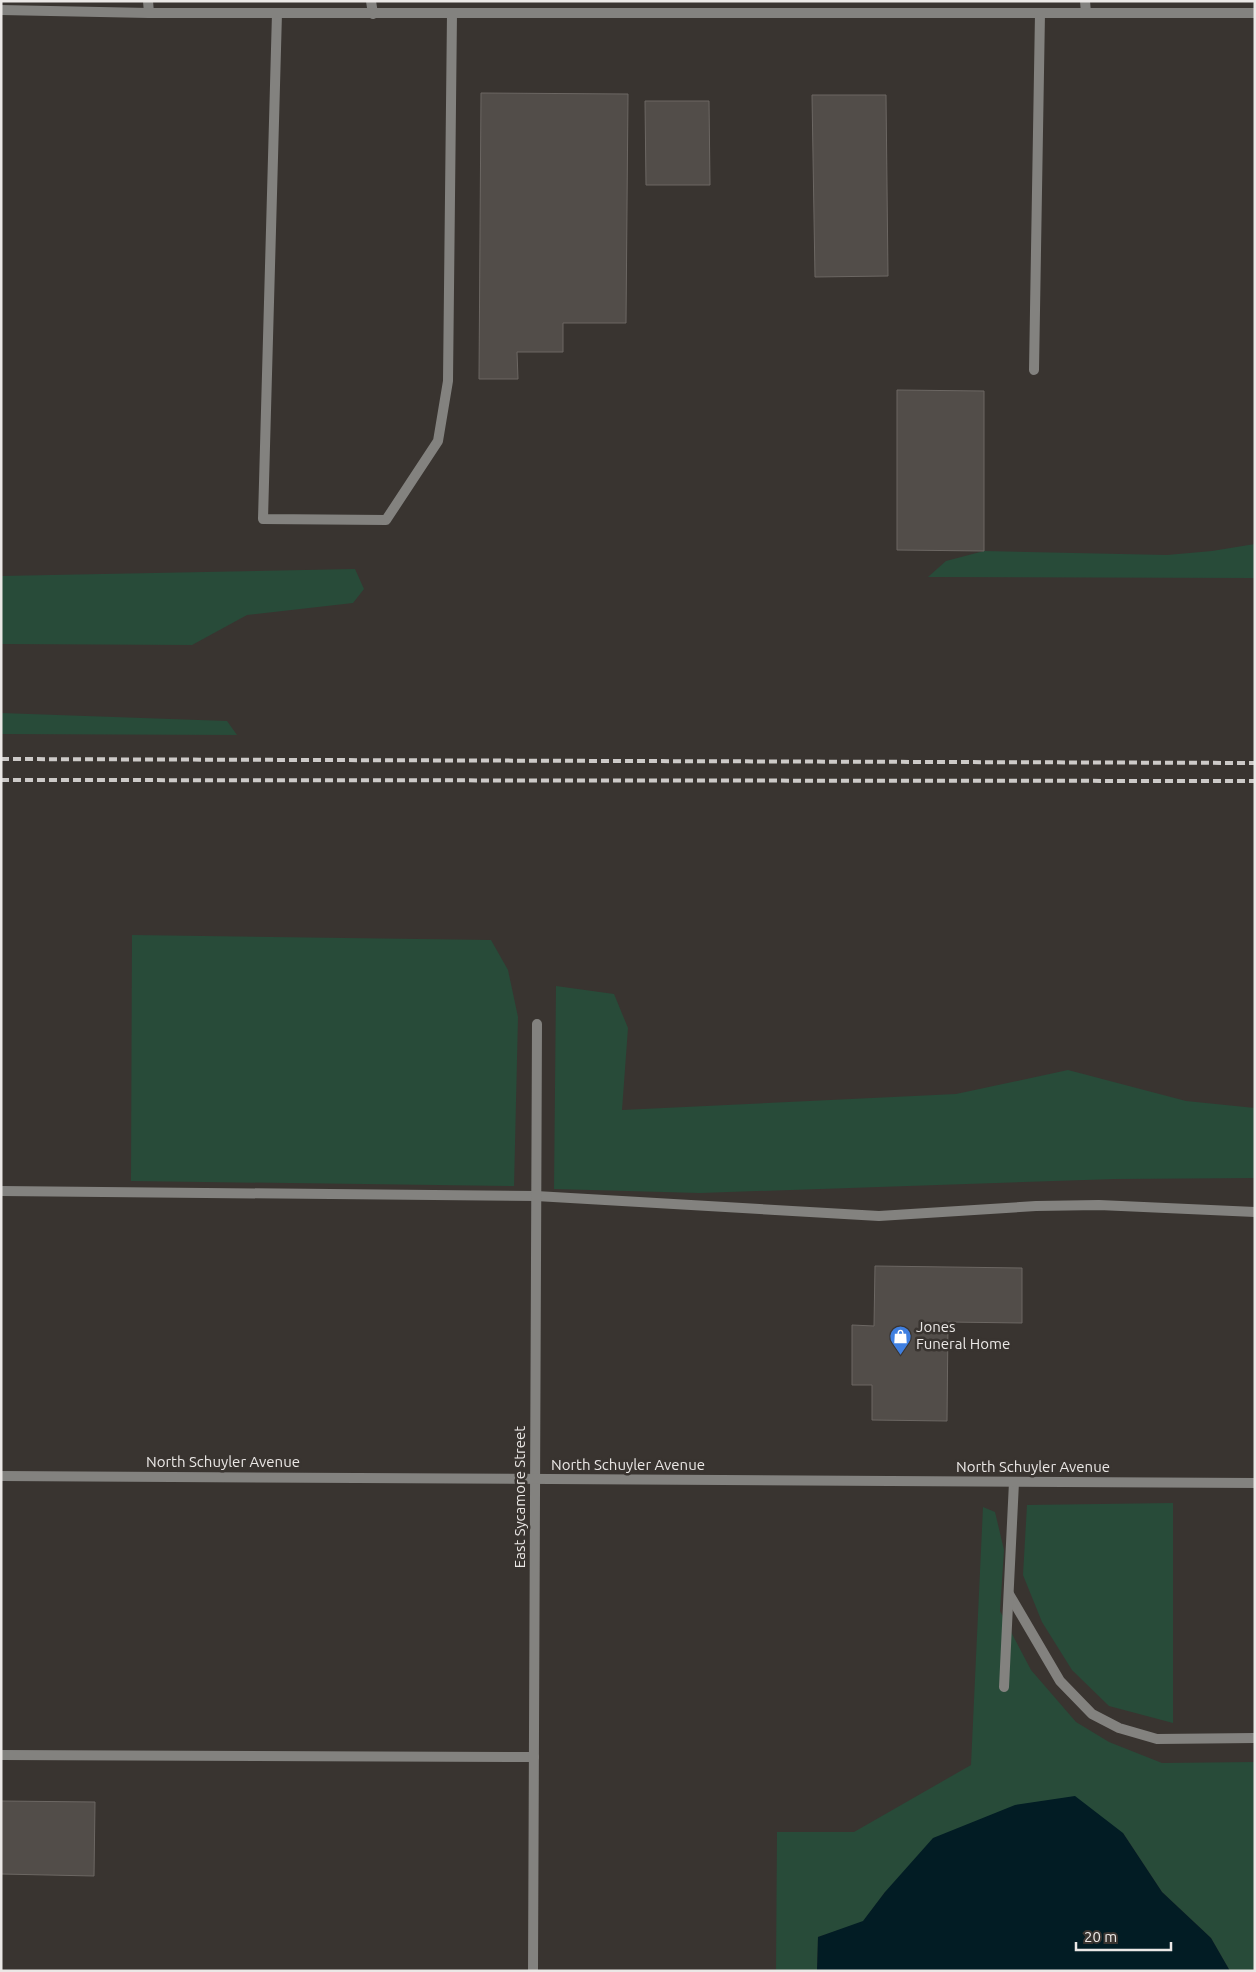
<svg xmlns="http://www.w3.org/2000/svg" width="1256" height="1972" font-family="Ubuntu,sans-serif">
  <rect width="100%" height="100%" fill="#393430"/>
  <g fill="#284b39">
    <path d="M1255 544V578L928 577 946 561 984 551 1167 555 1212 551Z"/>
    <path d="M355 569 364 589 353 603 247 615 192 645 1 644V576Z"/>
    <path d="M1 713 227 721 237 735 1 734Z"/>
    <path d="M132 935 491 940 508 970 518 1017 514 1186 131 1181Z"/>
    <path d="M556 986 614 994 628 1028 622 1110 956 1094 1068 1070 1186 1101 1255 1108V1178L1115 1179 700 1193 554 1189Z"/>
    <path d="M1173 1503V1723L1109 1706 1072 1670 1042 1622 1023 1575 1027 1505Z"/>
    <path d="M983 1507 995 1512 1004 1550 1000 1611 1031 1670 1076 1722 1109 1742 1162 1763 1255 1762V1971H1230L1211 1938 1162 1892 1123 1833 885 1892 863 1922 818 1937 817 1971H776L777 1832H854L971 1765Z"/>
  </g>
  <path fill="#021c24" d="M1075 1796 1123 1833 1162 1892 1211 1938 1230 1971H817L818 1937 863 1921 885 1892 933 1838 1015 1805Z"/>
  <g fill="#524d49" stroke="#6c6763">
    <path d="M481 93 628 94 626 323H563V352H517L518 379H479Z"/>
    <path d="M812 95H886L888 276 815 277Z"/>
    <path d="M645 101H709L710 185H646Z"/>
    <path d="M897 390 984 391V551L897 550Z"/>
    <path d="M875 1266 1022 1268V1323L948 1322 947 1421 872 1420V1385H852V1325L874 1326Z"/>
    <path d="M1 1801 95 1802 94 1876 1 1874Z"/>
  </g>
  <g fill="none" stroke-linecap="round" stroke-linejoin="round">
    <g stroke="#83827f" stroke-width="10">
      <path d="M371 1 373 14"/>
      <path d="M277 13 263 519 386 520 438 441 448 381 452 13"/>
      <path d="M1034 370 1040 13"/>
      <path d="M1 1191 536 1196 879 1216 1036 1206 1099 1205 1255 1212"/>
      <path d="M1009 1594 1060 1681 1092 1714 1119 1728 1157 1739 1255 1738"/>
      <path d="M1004 1687 1014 1482"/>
      <path d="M1 1755 534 1757"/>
    </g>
    <g stroke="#83827f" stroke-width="10">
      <path d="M148 1 149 13"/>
      <path d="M1085 1 1086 13"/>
      <path d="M1 10 149 13H1255"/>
      <path d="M533 1971 537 1024"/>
    </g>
    <path stroke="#83827f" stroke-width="10" d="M1 1476 1255 1483"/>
    <g stroke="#cdcac8" stroke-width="4" stroke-dasharray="8 4" stroke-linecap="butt">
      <path d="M1 759 1255 763"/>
      <path d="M1 780 1255 781"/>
    </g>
  </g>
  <defs>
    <symbol id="shop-pin" viewBox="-11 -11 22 30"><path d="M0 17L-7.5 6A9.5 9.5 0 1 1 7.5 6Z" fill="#3f7fe0" stroke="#393430"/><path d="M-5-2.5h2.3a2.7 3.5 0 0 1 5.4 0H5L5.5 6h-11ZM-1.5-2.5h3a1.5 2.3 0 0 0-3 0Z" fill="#fff"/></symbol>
  </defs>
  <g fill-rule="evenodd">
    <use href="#shop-pin" x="888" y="1324" width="25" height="34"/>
  </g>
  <g text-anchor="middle" stroke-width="5" stroke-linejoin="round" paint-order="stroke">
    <g font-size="15" fill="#ebe8e6" stroke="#393430" text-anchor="start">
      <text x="916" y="1332">Jones<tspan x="916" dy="17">Funeral Home</tspan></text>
    </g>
    <g font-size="15" fill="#ebe8e6" stroke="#393430">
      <text x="223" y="1467">North Schuyler Avenue</text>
      <text x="628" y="1470">North Schuyler Avenue</text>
      <text x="1033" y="1472">North Schuyler Avenue</text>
      <text transform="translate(520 1497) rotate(-90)" y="5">East Sycamore Street</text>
    </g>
  </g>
  <rect width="1256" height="1972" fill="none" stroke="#ebe8e6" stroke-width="5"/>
  <path d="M1076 1942v8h95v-8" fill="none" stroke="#ebe8e6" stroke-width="2.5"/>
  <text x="1084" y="1942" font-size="15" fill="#ebe8e6" stroke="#393430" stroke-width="4" paint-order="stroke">20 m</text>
</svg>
